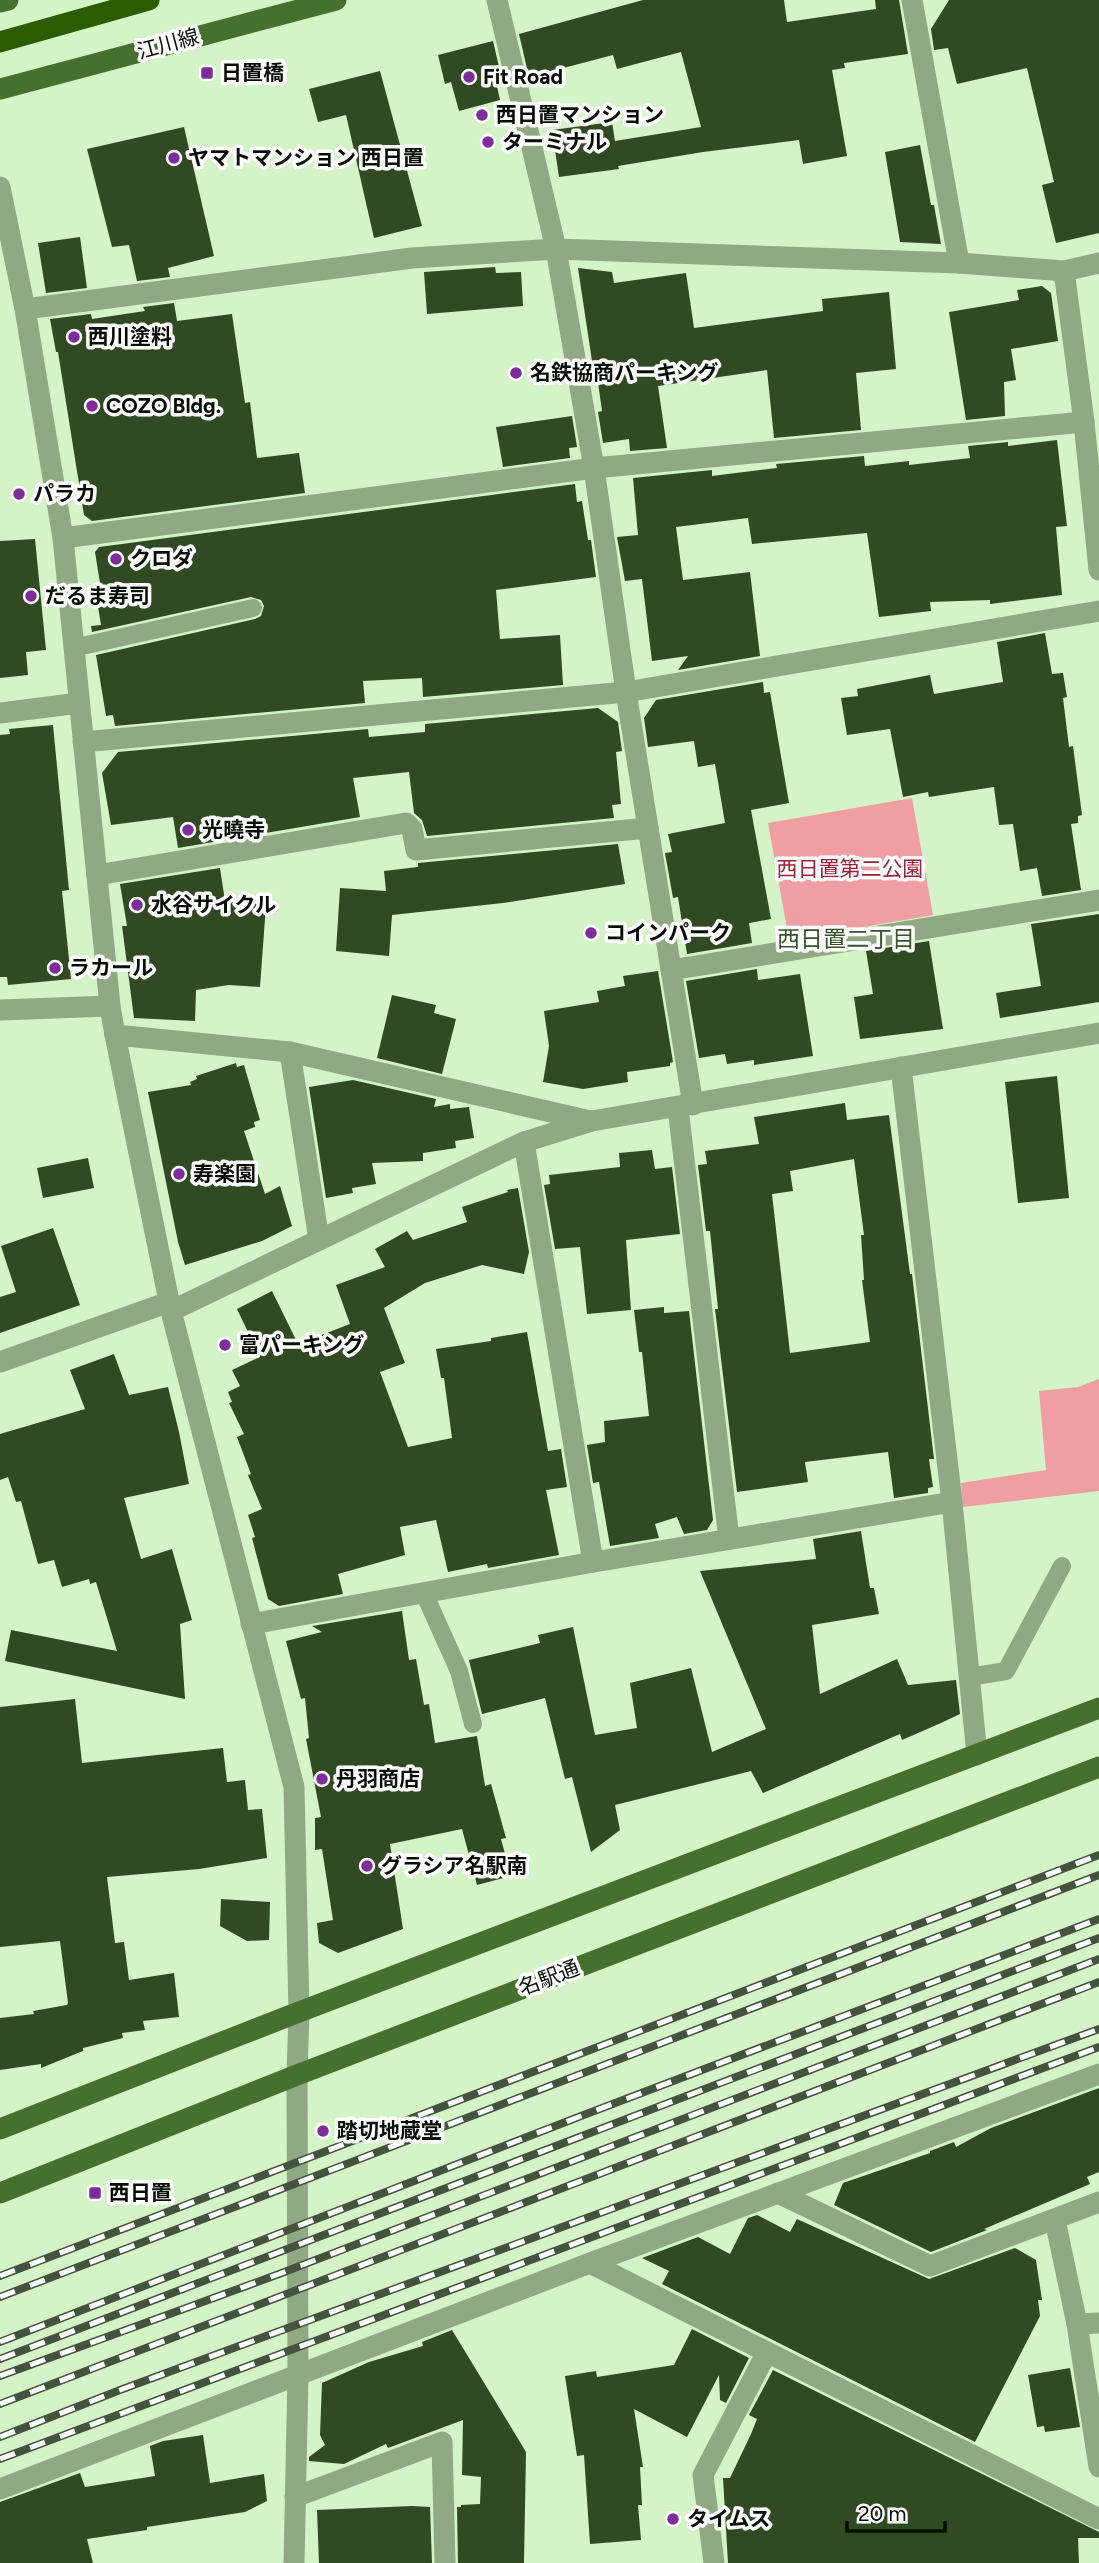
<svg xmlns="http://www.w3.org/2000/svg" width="1099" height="2563" font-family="Figtree,'Noto Sans JP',sans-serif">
  <rect width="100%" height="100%" fill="#d4f3c6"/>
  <g fill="#ef9fa4">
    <path d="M912 798 933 915 789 940 768 823Z"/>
    <path d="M1099 1379V1491L963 1507 961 1483 1046 1470 1039 1391 1078 1387Z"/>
  </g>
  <g fill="#314a24" fill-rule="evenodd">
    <path d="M643 0H784L787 22 876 9 875 0H899L908 54 844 63 845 68 832 70 847 156 803 164 799 140 703 152 618 166 619 169 559 177 552 130 612 122 615 141 701 127 681 52 617 69 613 55 529 77 519 34Z"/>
    <path d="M949 0H1099V233L1056 243 1042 185 1054 182 1027 68 957 84 948 48 934 50 931 29Z"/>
    <path d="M493 41 503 84 497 86 500 100 459 111 451 82 445 84 438 55Z"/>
    <path d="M380 71 422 226 374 238 346 115 318 122 309 89Z"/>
    <path d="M184 127 214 256 168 268 170 277 137 281 129 245 112 247 87 149Z"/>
    <path d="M920 145 931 205H934L941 244 900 242 885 152Z"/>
    <path d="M80 237 87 288 46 293 38 243Z"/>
    <path d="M495 267 496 273 521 272 523 306 427 314 424 272Z"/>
    <path d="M578 268 612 272 614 283 686 273 694 328 823 311 822 299 889 292 896 369 856 373 861 430 774 438 767 370 658 386 667 448 630 451 629 439 603 443 598 412 602 411 595 361H592Z"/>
    <path d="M1042 286 1051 293 1058 341 1011 349 1016 380 1004 382 1005 416 966 420 949 312 1019 300 1017 290Z"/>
    <path d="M174 303 177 321 232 314 245 403 250 402 257 458 299 453 305 493 92 521 84 515 58 352H56L50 319 91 314 92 319 145 311 143 307Z"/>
    <path d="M572 416 577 447 569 448 570 458 503 467 496 427Z"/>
    <path d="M1057 440 1067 526 1056 527 1062 595 990 604V600L930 602 931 611 879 617 867 533 752 544 748 518 676 527 683 580 750 572 760 656 678 670 688 656 652 661 642 579 625 581 617 537 638 535 633 478 712 470V476L777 468 776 464 864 456 865 466 909 461V465L970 458 968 446 1008 442V446Z"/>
    <path d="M575 484 577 502 582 501 588 540H591L596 577 496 590 500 639 560 635 563 685 423 697 422 678 363 681 365 703 115 726 113 715 106 716 96 655 255 619 261 616 264 606 261 600 251 597 92 632 91 626 101 625 96 594V583H100L95 552 99 547Z"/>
    <path d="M35 539 46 650 26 652 28 675 0 678V541Z"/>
    <path d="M1045 633 1052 674 1063 673 1067 697 1063 698 1069 747 1073 746 1082 815 1078 816V823L1071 824 1081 890 1042 896 1037 868 1020 871 1013 824 999 825 994 787 929 797 928 792 903 797 890 729 847 735 841 698 858 696 857 689 930 675 934 694 1003 682 997 642Z"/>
    <path d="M763 682 764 693 770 692 789 803 751 810 771 919 749 923 752 943 687 954 678 897 673 898 665 853 672 852 668 834 725 823 715 764 698 767 694 741 648 747 644 718 656 700Z"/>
    <path d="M598 708 618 722 622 751 616 752 621 804 612 805 614 818 427 836 422 820 414 813 409 772 353 778 360 817 178 848 173 817 111 825 102 773 118 752 368 729 369 737 425 732V724Z"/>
    <path d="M53 725 69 890 62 891 71 979 8 985 7 977H0V735L10 734 9 729Z"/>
    <path d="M618 844 625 884 503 903 392 915 389 956 336 951 340 888 386 891 384 871 418 867V863Z"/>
    <path d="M220 868 225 901 266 905 260 987 229 985 196 990 195 1021 134 1018 122 926H127L120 884Z"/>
    <path d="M1099 914V1002L1000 1018 996 993 1041 986 1031 924Z"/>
    <path d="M929 941 943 1029 860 1039 854 997 873 994 866 951Z"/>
    <path d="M757 969 758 980 800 974 813 1056 754 1065V1060L727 1064 725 1054 699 1058 686 981Z"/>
    <path d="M658 971 673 1062 670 1063V1066L627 1072 628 1082 583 1089 543 1082 549 1046 544 1011 599 1002 597 991 625 986 623 976Z"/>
    <path d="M392 995 436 1005 434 1013 456 1019 442 1074 377 1058Z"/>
    <path d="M236 1063 237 1067 244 1065 260 1120 254 1122 255 1127 244 1131 265 1194 280 1186 292 1226 262 1241 185 1265 178 1242 148 1092 191 1085 190 1082 197 1079 196 1076Z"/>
    <path d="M1057 1076 1069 1198 1018 1203 1005 1082Z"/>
    <path d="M353 1080 436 1099 434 1107 450 1104V1109L469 1107 474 1138 455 1141 456 1148 423 1153V1161L372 1163 376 1184 352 1188 353 1193 326 1198 309 1087Z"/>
    <path d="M845 1103 847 1120 889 1115 910 1274H912L934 1459H929L933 1487 928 1488V1493L894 1498 888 1452 805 1462 808 1482 737 1492 715 1309H718L710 1231H706L698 1165 707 1164 705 1151 759 1144 754 1117ZM854 1159 864 1235H861L864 1280H862L870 1342 790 1353 772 1194 793 1191 790 1171Z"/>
    <path d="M652 1150 655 1169 672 1167 680 1234 626 1240 631 1310 587 1314 580 1247 555 1249 544 1185 550 1184 549 1175 620 1167 619 1153Z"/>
    <path d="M88 1158 94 1188 43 1198 37 1168Z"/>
    <path d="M518 1188 529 1252 524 1274 482 1265 425 1283 384 1308 405 1363 380 1372 408 1447 452 1438 444 1378H441L436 1349 491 1341V1338L527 1332 548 1451 561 1449 567 1487 546 1490 559 1555 488 1568 487 1564 448 1572 436 1520 400 1527 405 1555 338 1574 343 1594 279 1606 268 1599 252 1538 255 1537 248 1515 262 1509 248 1475 251 1474 237 1437 244 1434 229 1403 232 1402 228 1392 240 1386 232 1370 260 1357 237 1309 272 1291 298 1344 350 1324 336 1285 385 1267 375 1249 407 1231 413 1240 467 1222 462 1207 508 1192 507 1190Z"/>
    <path d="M53 1228 80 1305 0 1333V1297L16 1292 1 1246Z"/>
    <path d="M664 1307V1313L689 1311 713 1520 707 1530 684 1534 677 1517 655 1524 659 1538 610 1546 599 1482 593 1483 587 1445 605 1442 604 1421 649 1416 642 1352H639L634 1310Z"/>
    <path d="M114 1354 129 1395 168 1387 179 1432 189 1484 124 1498 141 1559 172 1549 192 1620 180 1624 185 1699 5 1661 11 1630 117 1651 96 1582 90 1584 89 1579 62 1587 54 1560 38 1564 21 1501 16 1502 8 1477 0 1480V1434L85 1409 70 1370Z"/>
    <path d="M861 1531 870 1588H874L879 1614 812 1625 820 1694 897 1659 908 1685 956 1680 960 1714 941 1723 902 1740 900 1734 763 1793 751 1771 615 1805 620 1830 591 1852 572 1777 565 1779 545 1698 482 1714 469 1660 540 1643 538 1635 573 1627 595 1735 637 1728 630 1683 691 1668 712 1752 766 1729 700 1571 816 1559 813 1539Z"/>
    <path d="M402 1611 409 1660 416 1659 424 1705 429 1704 435 1743 477 1736 485 1786 491 1784 506 1838 501 1839 511 1876 477 1885 462 1829 390 1844 403 1929 338 1953 319 1943 317 1923 333 1920 322 1849 315 1850V1818L321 1817 306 1739 309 1738 305 1698 301 1699 286 1641 322 1632 312 1626Z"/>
    <path d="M75 1699 82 1763 223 1748 227 1782 245 1780 248 1810 262 1809 267 1858 199 1869 107 1877 115 1943 124 1942 129 1980 174 1973 179 2017 143 2021 145 2030 122 2033 123 2038 83 2048V2051L41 2068V2064L0 2070V2018L34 2014 33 2011 67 2005 68 2003 60 1941 0 1947V1707Z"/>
    <path d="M221 1899 270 1902 269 1940 247 1941 220 1926Z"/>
    <path d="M1099 2088V2172L1087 2177 1090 2184 984 2229 987 2230 931 2252 834 2205 843 2183 930 2153V2151L954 2142 956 2147 991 2128Z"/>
    <path d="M757 2215 790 2232 797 2219 929 2279 1015 2248 1036 2260 1042 2300H1038L1040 2316 975 2442 662 2284 669 2271 642 2258 698 2237 730 2254 748 2218Z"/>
    <path d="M692 2329 749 2358 726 2403 720 2400 719 2375 687 2437 634 2409 643 2467H640L642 2505H638L641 2540 590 2544 584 2455 577 2456 565 2376 596 2371 597 2377 674 2365Z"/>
    <path d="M452 2330 526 2452 524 2563H458L457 2507H461V2505L480 2504 481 2477 462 2475 463 2420 388 2448 386 2444 344 2464 309 2461V2457L325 2445 320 2435 322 2383 369 2362 423 2346 422 2342Z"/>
    <path d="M1070 2368 1080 2427 1045 2432 1044 2426 1037 2427 1028 2375Z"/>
    <path d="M773 2370 1099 2532V2538H1078L1079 2563H728L723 2478H730L751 2434 757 2419 749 2415Z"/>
    <path d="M203 2435 210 2483 264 2474 267 2501 245 2512 147 2527V2530L87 2539 93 2563H0V2502L80 2473 85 2487 155 2476 150 2446 163 2441Z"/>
    <path d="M412 2506 430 2507 432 2563H319L317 2510Z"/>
  </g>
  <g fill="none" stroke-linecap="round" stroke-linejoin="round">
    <g stroke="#90a884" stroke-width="18">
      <path d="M73 648 253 608"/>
      <path d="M424 1593 459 1671 473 1724"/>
      <path d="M969 1677 1006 1671 1062 1566"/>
    </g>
    <g stroke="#90a884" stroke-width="21">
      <path d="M497 0 556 249 594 468 626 692 693 1105"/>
      <path d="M912 0 959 263"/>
      <path d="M0 187 25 309 63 538 110 1006 115 1035 171 1311 294 1787 299 2012 297 2075 298 2376 294 2563"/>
      <path d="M1064 271 1084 422 1099 570"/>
      <path d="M25 309 412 258 556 249 959 263 1064 271 1099 263"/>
      <path d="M63 538 594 468 1084 422"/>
      <path d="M0 713 79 703"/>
      <path d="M83 742 626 692 1099 611"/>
      <path d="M97 875 406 823 412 829 416 850 648 828"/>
      <path d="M671 970 1099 900"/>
      <path d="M0 1010 110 1006"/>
      <path d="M115 1035 290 1052 590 1121"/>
      <path d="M290 1052 319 1240"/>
      <path d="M901 1067 952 1502 977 1755"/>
      <path d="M678 1108 729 1539"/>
      <path d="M524 1142 593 1562"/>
      <path d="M171 1311 524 1142 592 1121 1099 1033"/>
      <path d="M0 1362 169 1302"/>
      <path d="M251 1624 588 1563 952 1502"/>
      <path d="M778 2193 930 2266 1099 2202"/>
      <path d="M590 2263 1099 2519"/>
      <path d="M1077 2324 1099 2323"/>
      <path d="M0 2489 590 2263 1099 2074"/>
      <path d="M295 2497 442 2442 445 2563"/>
      <path d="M714 2563 703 2475 767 2352"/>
    </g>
    <path stroke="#90a884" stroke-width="21" d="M1055 2220 1077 2324 1099 2467"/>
    <g stroke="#46702e" stroke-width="21">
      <path d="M0 2 8 0"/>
      <path d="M0 89 336 0"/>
      <path d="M0 2129 299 2012 1099 1708"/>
      <path d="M0 2193 297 2075 1099 1767"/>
    </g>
    <path stroke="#2a5c00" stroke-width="21" d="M0 42 149 0"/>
    <defs>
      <g id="rail">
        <path d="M0 2276 1099 1855"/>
        <path d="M0 2297 1099 1875"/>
        <path d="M0 2342 581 2116 1099 1919"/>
        <path d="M0 2359 1099 1938"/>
        <path d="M0 2376 279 2274 1099 1959"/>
        <path d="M0 2404 1099 1982"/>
        <path d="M0 2437 120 2390 1099 2029"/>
        <path d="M0 2459 1099 2047"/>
      </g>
    </defs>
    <use href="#rail" stroke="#43533d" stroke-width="8"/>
    <use href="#rail" stroke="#fff" stroke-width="5" stroke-dasharray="16" stroke-linecap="butt"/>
  </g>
  <g fill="#7e2c9c" stroke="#fff" stroke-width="2.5">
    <rect x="200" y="66" width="14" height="14" rx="3.5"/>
    <circle cx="469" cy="77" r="7"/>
    <circle cx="482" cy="115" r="7"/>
    <circle cx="488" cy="142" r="7"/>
    <circle cx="174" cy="158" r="7"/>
    <circle cx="74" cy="337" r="7"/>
    <circle cx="516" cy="373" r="7"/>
    <circle cx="92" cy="406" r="7"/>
    <circle cx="19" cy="494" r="7"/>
    <circle cx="116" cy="559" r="7"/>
    <circle cx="31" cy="596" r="7"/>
    <circle cx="188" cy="830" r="7"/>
    <circle cx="137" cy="905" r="7"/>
    <circle cx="591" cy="933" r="7"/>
    <circle cx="55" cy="968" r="7"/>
    <circle cx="179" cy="1174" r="7"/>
    <circle cx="225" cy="1345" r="7"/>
    <circle cx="322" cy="1779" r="7"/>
    <circle cx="367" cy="1866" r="7"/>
    <circle cx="323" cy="2131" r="7"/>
    <rect x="88" y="2186" width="14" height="14" rx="3.5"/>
    <circle cx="673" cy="2519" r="7"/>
  </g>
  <g text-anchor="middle" stroke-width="7" stroke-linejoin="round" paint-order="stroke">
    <g font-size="21" fill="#050e02" stroke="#fff">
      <text transform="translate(168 44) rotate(-15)" y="7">江川線</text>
      <text transform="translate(549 1978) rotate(-21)" y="7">名駅通</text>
    </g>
    <g font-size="21" font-weight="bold" fill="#050e02" stroke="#fff" text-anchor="start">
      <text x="221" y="80">日置橋</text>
      <text x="483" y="84">Fit Road</text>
      <text x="496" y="122">西日置マンション</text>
      <text x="502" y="149">ターミナル</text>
      <text x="188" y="165">ヤマトマンション 西日置</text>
      <text x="88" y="344">西川塗料</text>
      <text x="530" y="380">名鉄協商パーキング</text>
      <text x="106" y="413">COZO Bldg.</text>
      <text x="33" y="501">パラカ</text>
      <text x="130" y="566">クロダ</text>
      <text x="45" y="603">だるま寿司</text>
      <text x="202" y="837">光曉寺</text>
      <text x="151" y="912">水谷サイクル</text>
      <text x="605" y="940">コインパーク</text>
      <text x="69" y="975">ラカール</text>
      <text x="193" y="1181">寿楽園</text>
      <text x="239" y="1352">富パーキング</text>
      <text x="336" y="1786">丹羽商店</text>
      <text x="381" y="1873">グラシア名駅南</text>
      <text x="337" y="2138">踏切地蔵堂</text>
      <text x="109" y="2200">西日置</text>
      <text x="687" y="2526">タイムス</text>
    </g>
    <g font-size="21" fill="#9a2038" stroke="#fff">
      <text x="850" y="876">西日置第二公園</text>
    </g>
    <g font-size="23" fill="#38522b" stroke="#fff">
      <text x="846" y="947">西日置二丁目</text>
    </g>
  </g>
  <path d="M847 2521v10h98v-10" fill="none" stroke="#050e02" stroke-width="3.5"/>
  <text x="858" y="2521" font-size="21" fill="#050e02" stroke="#ffffff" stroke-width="5" paint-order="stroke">20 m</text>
</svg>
